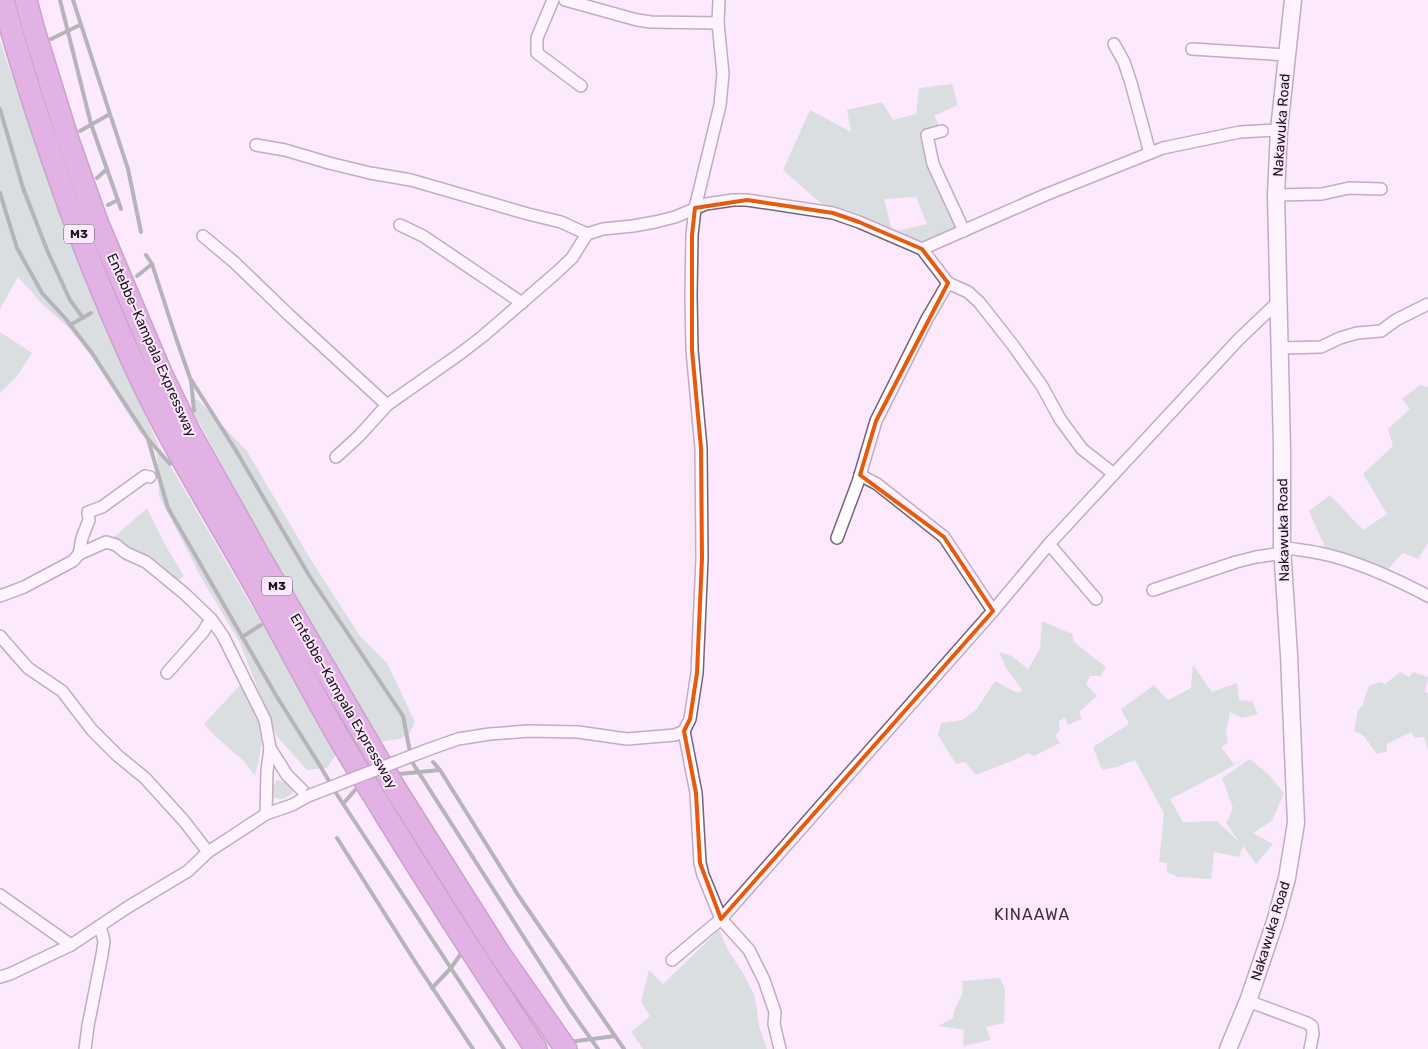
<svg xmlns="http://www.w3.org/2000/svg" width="1428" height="1049" font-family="Rubik,sans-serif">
  <rect width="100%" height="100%" fill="#fde9fe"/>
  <g fill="#b1d0bd">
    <path d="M0 41 32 136 89 291 98 313 160 448 337 753 327 768 307 770 276 735 240 643 202 579 159 496 157 454 160 448 141 434 90 354 69 328 43 305 18 277 0 309Z"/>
    <path d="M952 84 958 105 934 116 940 127 923 135 958 230 920 245 897 231 927 224 916 197 884 199 892 231 825 207 783 170 810 110 851 132 847 110 882 102 893 120 916 114 919 88Z"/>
    <path d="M0 332 32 353 17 376 0 393Z"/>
    <path d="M1420 385 1428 387V543L1418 559 1403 553 1387 570 1325 547 1309 511 1330 495 1363 530 1387 514 1363 474 1393 446 1388 429 1410 409 1402 399Z"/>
    <path d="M197 399 247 451 311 560 360 636 387 663 415 722 409 734 400 739 378 742 340 673 249 514 196 417 191 402Z"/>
    <path d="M147 508 167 548 184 576 177 581 148 556 113 538Z"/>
    <path d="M1042 621 1072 634 1075 643 1106 667 1101 676H1090L1086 684 1097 696 1079 712 1082 719 1068 725 1065 717 1059 721 1060 730 1055 736 1060 743 1034 756 1027 753 1019 758 976 775 965 762 956 764 938 735 941 723 962 720 976 710 995 681 1018 693 1022 690 1006 668 999 652 1012 656 1028 669 1040 649Z"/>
    <path d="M1193 665 1212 692 1237 683 1239 700 1252 701 1258 714 1242 718 1230 712 1226 732 1228 743 1221 747 1234 764 1246 758 1215 776 1170 799 1183 822 1217 821 1239 842 1226 823 1233 808 1222 778 1250 759 1269 775 1284 793 1272 821 1253 833 1273 844 1256 864 1243 846 1239 857 1214 852 1211 879 1178 877 1167 872V863L1159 862 1164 813 1135 760 1117 767 1102 770 1093 747 1129 724 1121 709 1154 685 1168 700 1191 688Z"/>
    <path d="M1400 672 1409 677 1413 672 1428 677 1425 692 1428 693V750L1424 737 1415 738 1411 732 1387 744V751L1377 754 1363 735 1354 731 1358 710 1362 706 1369 686 1380 682 1385 684Z"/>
    <path d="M240 685C246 695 256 708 260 720 265 738 259 758 255 776L244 761 216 737 204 724Z"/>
    <path d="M277 780 285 783 294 788 292 794 283 799 274 798 272 788Z"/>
    <path d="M719 930 729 952 742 971 755 997 759 1026 767 1049H643L631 1032 650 1016 641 1002 649 970 663 984Z"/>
    <path d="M1000 978 1005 989 1004 1023 986 1027 991 1040 963 1046 964 1030 938 1026 953 1018 955 1008 962 995 963 981Z"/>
  </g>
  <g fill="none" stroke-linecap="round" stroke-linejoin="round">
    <g stroke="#607268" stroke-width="4">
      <path d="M60 0 91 124 121 209"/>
      <path d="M73 0 110 114 80 131"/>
      <path d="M51 39 80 25"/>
      <path d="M0 109 23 188 47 250 70 300 83 318"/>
      <path d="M111 117 128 169 141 232"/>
      <path d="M97 178 107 169"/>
      <path d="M0 193 17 248 42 293 65 318 92 353 148 439 170 464"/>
      <path d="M108 205 118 200"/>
      <path d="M146 255 152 264 176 338 190 378 235 449 310 577 403 716 412 762 569 1008 598 1049"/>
      <path d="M137 276 152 264"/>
      <path d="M70 325 91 313"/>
      <path d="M191 380 194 411"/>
      <path d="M148 439 168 508 277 697 319 764 336 793 504 1049"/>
      <path d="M242 637 261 625"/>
      <path d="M433 762 440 770 518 895 624 1049"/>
      <path d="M399 774 440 770"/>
      <path d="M343 804 355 790"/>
      <path d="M337 838 414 960 473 1049"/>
      <path d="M432 988 451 968 460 955"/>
      <path d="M569 1042 615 1036"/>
    </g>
    <defs>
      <g id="street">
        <path d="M553 0 537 38V53L581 86"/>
        <path d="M565 0 637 20 651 22 718 23"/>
        <path d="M1114 44 1124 62 1131 83 1150 153"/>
        <path d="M1192 49 1287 55"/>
        <path d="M942 131 927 135 933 164 964 231"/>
        <path d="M256 145 285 150 329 163 370 173 411 180 528 214 561 222 587 234"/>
        <path d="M1276 195 1322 194 1349 188 1381 189"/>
        <path d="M400 225 423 236 522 303"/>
        <path d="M203 236 234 262 289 315 387 405"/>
        <path d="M922 249 1045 195 1163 148 1240 132 1279 130"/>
        <path d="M1280 348 1321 347 1340 338 1357 333 1381 331 1396 320 1428 304"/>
        <path d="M336 457 359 436 387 405 461 353 483 336 556 273 572 258 587 234 603 229 633 226 655 222 675 217 706 204 733 200H747L833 213 859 222 922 249 948 283 968 292 979 302 1012 344 1042 386 1060 419 1082 449 1114 474"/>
        <path d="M860 475 877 484 944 537 993 611"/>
        <path d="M837 538 858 482 876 421 927 319 948 283"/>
        <path d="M1049 544 1096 599"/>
        <path d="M1282 547C1297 550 1313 551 1328 555 1364 564 1396 579 1428 596"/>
        <path d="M79 554 82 538 89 520 88 512 102 507 145 476 150 477"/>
        <path d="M1153 590 1236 562 1256 557 1283 553"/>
        <path d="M0 596 24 587 73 561 79 554 106 542 116 545 126 553 146 562 185 594 211 619 223 636 265 720 270 748 287 775 308 796 292 805 266 814 208 852 188 871 128 907 71 945 10 974 0 977"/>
        <path d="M0 636 28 668 62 691 92 730 118 756 145 778 184 821 208 852"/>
        <path d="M167 673 203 632 211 619"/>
        <path d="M684 731 696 793 700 863 703 875 721 919 749 950 764 980 775 1012 774 1024 780 1049"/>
        <path d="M427 750 458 739 490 734 529 731 578 732 627 739 675 735 684 731 690 719 697 673 702 558 701 448 692 350 691 295 692 235 695 208 720 105 723 74 718 23 719 0"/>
        <path d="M266 814 267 771 270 748"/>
        <path d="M0 895 71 945"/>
        <path d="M672 960 721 919 993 611 1049 544 1239 339 1279 301"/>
        <path d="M1248 1001 1307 1023 1312 1026 1313 1034 1310 1049"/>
        <path d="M85 1049 88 1026 102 955 104 941 100 926"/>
      </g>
      <path id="secondary" d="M1228 1049 1248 1001 1275 922 1287 878 1296 823 1289 655 1282 547V449L1276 195 1279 130 1293 0"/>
      <g id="highway">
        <path d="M3 0C22 71 45 140 70 209 95 276 122 342 154 406 184 466 220 523 253 582 284 637 313 694 345 748 406 850 470 950 536 1049"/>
        <path d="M26 0 33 27 68 140 97 222 161 373 189 431 258 554 396 790 499 953 566 1049"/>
      </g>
    </defs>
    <use href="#street" stroke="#786278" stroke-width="14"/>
    <use href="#secondary" stroke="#786278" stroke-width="19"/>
    <use href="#highway" stroke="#864f89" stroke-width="24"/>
    <use href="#street" stroke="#fff" stroke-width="11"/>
    <use href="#secondary" stroke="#fff" stroke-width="16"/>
    <use href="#highway" stroke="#bf70c3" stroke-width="21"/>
    <defs>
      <path id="street-bridge" d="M308 796 427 750"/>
    </defs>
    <use href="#street-bridge" stroke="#786278" stroke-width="14" stroke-linecap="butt"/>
    <use href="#street-bridge" stroke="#fff" stroke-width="11"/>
  </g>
  <path d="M0 0H1428V1049H0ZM747 200 833 213 859 222 922 249 948 283 876 421 860 475 944 537 993 611 721 919 700 863 696 793 684 731 690 719 697 673 702 558 701 448 692 350V235L695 208Z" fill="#fde9fe" fill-opacity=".55" fill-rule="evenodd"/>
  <path fill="none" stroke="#e8590c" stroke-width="4" stroke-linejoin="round" d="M747 200 833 213 859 222 922 249 948 283 876 421 860 475 944 537 993 611 721 919 700 863 696 793 684 731 690 719 697 673 702 558 701 448 692 350V235L695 208Z"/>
  <g text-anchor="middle" stroke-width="4" stroke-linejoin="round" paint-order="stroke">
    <g fill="#fde9fe" stroke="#605360" stroke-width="1">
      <rect x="64" y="224.5" width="30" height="19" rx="4"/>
      <rect x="262" y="576.5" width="30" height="19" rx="4"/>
    </g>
    <g font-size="12" font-weight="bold" fill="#1c131c">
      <text x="79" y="238">M3</text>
      <text x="277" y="590">M3</text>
    </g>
    <g font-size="14" fill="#1c131c" stroke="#fde9fe">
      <text transform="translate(1281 125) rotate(-86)" y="5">Nakawuka Road</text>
      <text transform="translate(152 345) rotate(66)" y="5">Entebbe–Kampala Expressway</text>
      <text transform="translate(1283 530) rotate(-91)" y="5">Nakawuka Road</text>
      <text transform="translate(344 701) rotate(60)" y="5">Entebbe–Kampala Expressway</text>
      <text transform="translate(1270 931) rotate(-73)" y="5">Nakawuka Road</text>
    </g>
    <g font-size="16" letter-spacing="1" fill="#3f2b40" stroke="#fde9fe">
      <text x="1032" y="920">KINAAWA</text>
    </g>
  </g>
</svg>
